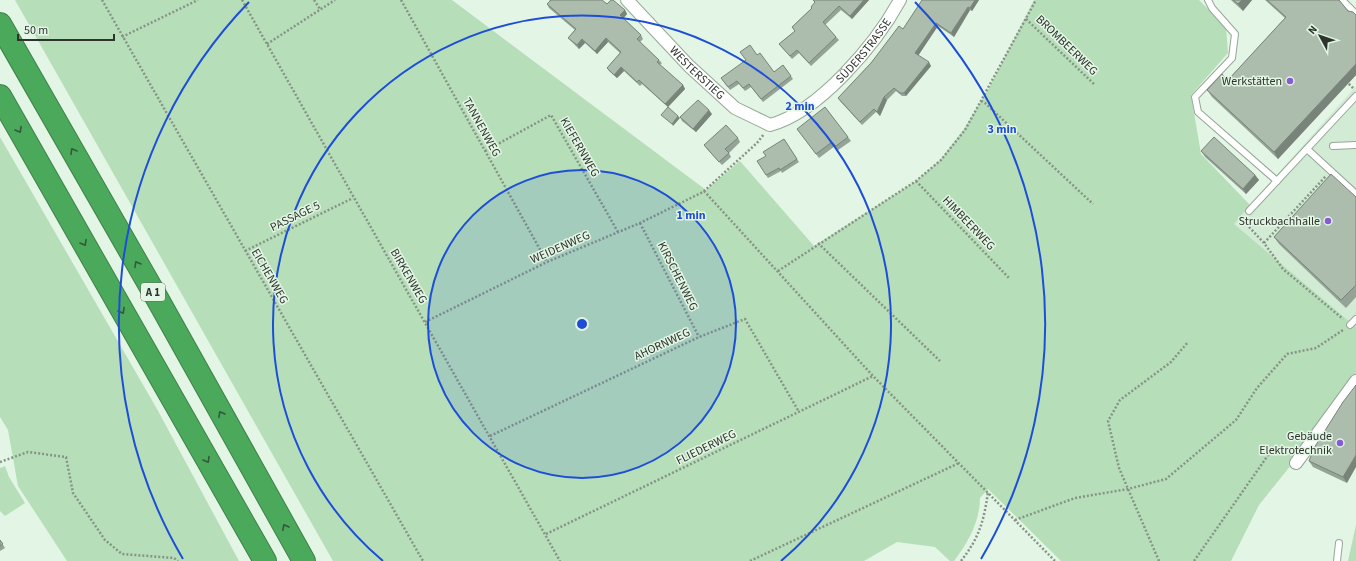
<svg xmlns="http://www.w3.org/2000/svg" width="1356" height="561" font-family="'Source Sans 3',sans-serif">
  <rect width="100%" height="100%" fill="#e3f5e4"/>
  <path fill="#d2ebd4" d="M1356 86V327L1233 224Z"/>
  <g fill="#b6dfb9">
    <path d="M15 0H452L706 190 740 161 814 246 916 181 940 160 964 129 989 88 1034 0H1199L1226 27 1228 53 1191 95 1201 154 1250 205 1234 224 1356 327V384L1259 505 1231 561H1061L988 489 980 498C980 521 968 543 954 561H950L935 547 897 542 864 561H333Z"/>
    <path d="M0 137 157 409 239 561H67L18 486 8 430 0 417Z"/>
    <path d="M5 466 9 477 25 503 5 516 0 511V468Z"/>
    <path d="M1356 525V561H1348Z"/>
  </g>
  <g fill="none" stroke-linecap="round" stroke-linejoin="round">
    <defs>
      <g id="service">
        <path d="M1208 0 1212 8 1235 34 1232 58 1195 97 1198 112 1277 181"/>
        <path d="M1342 0 1356 14"/>
        <path d="M1333 146 1356 145"/>
        <path d="M1307 149 1356 194"/>
        <path d="M1249 211 1356 96"/>
        <path d="M1350 325 1356 319"/>
        <path d="M1337 561 1339 543"/>
      </g>
      <g id="minor">
        <path id="s1" d="M627 0 689 66 735 108 770 125C819 112 876 44 900 0"/>
        <path d="M1296 463 1356 381"/>
      </g>
      <g id="motorway">
        <path d="M0 24 153 291 304 561"/>
        <path d="M0 96 265 561"/>
      </g>
    </defs>
    <use href="#service" stroke="#96a797" stroke-width="8"/>
    <use href="#minor" stroke="#96a797" stroke-width="14"/>
    <use href="#motorway" stroke="#40804b" stroke-width="24"/>
    <g stroke="#879387" stroke-width="2.5" stroke-dasharray="2 2" stroke-linecap="butt">
      <path d="M102 0 423 561"/>
      <path d="M242 0 560 561"/>
      <path d="M314 0 320 9"/>
      <path d="M401 0 547 262"/>
      <path d="M1026 19 1095 85"/>
      <path d="M122 37 198 0"/>
      <path d="M267 44 335 0"/>
      <path d="M1346 81 1354 89"/>
      <path d="M981 101 985 103 1093 204"/>
      <path d="M485 151 551 115 618 232"/>
      <path d="M916 181 1009 278"/>
      <path d="M704 191 873 376 1055 561"/>
      <path d="M1249 219V227L1264 243 1283 269 1343 319"/>
      <path d="M640 223 699 337"/>
      <path d="M818 243 940 361"/>
      <path d="M1264 243 1326 176"/>
      <path d="M245 251 353 198"/>
      <path d="M778 271 916 181 941 160 965 130 1036 0"/>
      <path d="M425 322 547 262 640 223 703 192 757 143 764 134"/>
      <path d="M490 436 699 337 745 319 799 412"/>
      <path d="M0 462 28 452 66 457 73 493 105 540 122 554 174 558 178 561"/>
      <path d="M1015 520 1075 498 1128 489 1166 479 1236 420 1257 388 1287 354 1316 348 1343 330"/>
      <path d="M546 534 873 376"/>
      <path d="M750 561 959 463"/>
      <path d="M961 561C979 538 984 521 988 492"/>
      <path d="M1159 561 1119 468 1108 421 1120 400 1171 362 1188 342"/>
      <path d="M1194 561 1271 451"/>
    </g>
    <use href="#service" stroke="#fff" stroke-width="6"/>
    <use href="#minor" stroke="#fff" stroke-width="12"/>
    <use href="#motorway" stroke="#4ba95b" stroke-width="22"/>
  </g>
  <g fill="#94a395">
    <path d="M549 0H602L607 4 625 10 627 14 623 18 641 35 643 39 640 42 659 60 662 63 660 65 683 85 685 89 668 107 642 84 640 86 624 71 617 78 609 71 607 68 620 53 608 42 597 54 585 43 579 49 568 38 575 30 549 8 547 4 550 1Z"/>
    <path d="M813 0H869L852 19 841 10 825 25 839 40 811 66 799 53 792 59 779 44 795 31 792 27 812 8 815 3Z"/>
    <path d="M979 0 972 11 970 10 954 37 938 26 918 55 931 66 906 96H902L896 91 887 100 880 116 876 112 862 125 840 101 838 98 871 63 903 29Z"/>
    <path d="M1231 0H1252L1243 11Z"/>
    <path d="M1265 0H1339L1348 11 1356 15V75L1278 159 1212 97 1207 90 1228 80 1285 18Z"/>
    <path d="M757 55 774 72 783 65 793 79 763 102 751 87 745 91 739 84 730 90 721 78Z"/>
    <path d="M712 114 696 132 682 121 680 117Z"/>
    <path d="M797 129 848 137 851 141 838 150 835 146 819 158Z"/>
    <path d="M738 138 740 142 729 153 731 157 722 165 707 149 704 145Z"/>
    <path d="M784 139 799 162 782 173 781 171 768 178 766 175V156Z"/>
    <path d="M1201 151 1255 175 1259 180 1246 194 1205 157Z"/>
    <path d="M1356 197V297L1346 308 1279 244 1274 237Z"/>
    <path d="M1343 402 1347 483 1313 467 1309 461Z"/>
    <path d="M0 540 5 548 0 551Z"/>
  </g>
  <g fill="#788479">
    <path d="M864 0H869L852 19 850 16Z"/>
    <path d="M975 0H979L972 11 970 8Z"/>
    <path d="M1242 0H1252L1243 11 1238 4Z"/>
    <path d="M968 7 970 10 954 37 951 33Z"/>
    <path d="M625 10 627 14 623 19 620 15Z"/>
    <path d="M936 23 938 26 918 56 915 53Z"/>
    <path d="M606 38 608 42 597 54 595 51Z"/>
    <path d="M582 39 585 43 579 49 577 45Z"/>
    <path d="M929 62 931 66 906 96 904 93Z"/>
    <path d="M1356 64V75L1278 159 1274 152Z"/>
    <path d="M621 67 624 71 617 78 614 75Z"/>
    <path d="M683 85 685 89 668 107 665 104Z"/>
    <path d="M884 97 887 100 880 116 877 112Z"/>
    <path d="M709 110 712 114 696 132 693 129Z"/>
    <path d="M678 116 680 118 673 126 672 124Z"/>
    <path d="M1255 175 1259 180 1246 194 1243 189Z"/>
    <path d="M1356 455V467L1347 483 1343 477Z"/>
  </g>
  <g fill="#acbdad" stroke="#788479">
    <path d="M551 0H602L607 4 611 0H613L625 10 620 15 641 35 637 39 659 60 657 62 683 85 665 104 639 80 637 82 621 67 614 75 607 68 621 52 606 38 595 51 582 39 577 45 568 38 576 29 547 4Z"/>
    <path d="M813 0H864L850 16 839 6 823 22 836 37 809 63 797 50 790 56 779 44 795 31 792 27 812 8 811 7 815 2Z"/>
    <path d="M922 0H975L970 8 968 7 951 33 936 23 915 53 929 62 904 93H900L894 88 884 97 877 112 874 109 860 122 838 98 871 63 899 26 903 29Z"/>
    <path d="M1233 0H1242L1238 4Z"/>
    <path d="M1267 0H1339L1348 11 1353 12 1356 15V64L1274 152 1207 90 1222 74 1228 80 1286 17Z"/>
    <path d="M750 45 757 55 760 53 774 72 783 65 791 76 761 99 749 84 743 88 737 81 728 87 721 78 746 60 740 52Z"/>
    <path d="M698 100 709 110 693 129 680 117Z"/>
    <path d="M668 107 678 116 672 124 661 115Z"/>
    <path d="M825 107 848 137 836 146 832 142 816 154 797 129Z"/>
    <path d="M726 125 738 138 725 149 729 153 719 162 704 145Z"/>
    <path d="M1214 137 1255 175 1243 189 1201 151Z"/>
    <path d="M784 139 797 159 780 170 779 168 766 175 757 161 766 156 763 152Z"/>
    <path d="M1331 174 1356 197V285L1341 300 1274 237Z"/>
    <path d="M1356 385V455L1343 477 1309 461 1314 448 1343 402Z"/>
    <path d="M0 540 3 544 0 546Z"/>
  </g>
  <defs><path id="oneway-chevron" d="M-2-3.5L2.5 0L-2 3.5" fill="none" stroke-width="1.6" stroke-linecap="round" stroke-linejoin="round"/></defs>
  <g stroke="#36573b">
    <use href="#oneway-chevron" transform="translate(19 130) rotate(60)"/>
    <use href="#oneway-chevron" transform="translate(73 151) rotate(-120)"/>
    <use href="#oneway-chevron" transform="translate(84 243) rotate(60)"/>
    <use href="#oneway-chevron" transform="translate(137 264) rotate(-120)"/>
    <use href="#oneway-chevron" transform="translate(122 311) rotate(60)"/>
    <use href="#oneway-chevron" transform="translate(221 414) rotate(-119)"/>
    <use href="#oneway-chevron" transform="translate(207 460) rotate(60)"/>
    <use href="#oneway-chevron" transform="translate(285 527) rotate(-119)"/>
  </g>
  <circle cx="582" cy="324" r="154" fill="#1d4ed8" fill-opacity=".12"/>
  <g fill="none" stroke="#1d4ed8" stroke-width="2">
    <circle cx="582" cy="324" r="154"/>
    <path d="M383 561A309 309 0 1 1 781 561"/>
    <path d="M183 559A463 463 0 0 1 249 2M915 2A463 463 0 0 1 981 559"/>
  </g>
  <g fill="#875bd5" stroke="#e3f5e4" stroke-width="1.5">
    <circle cx="1290" cy="81" r="4"/>
    <circle cx="1328" cy="221" r="4"/>
    <circle cx="1340" cy="443" r="4"/>
  </g>
  <g text-anchor="middle" stroke-width="3" stroke-linejoin="round" paint-order="stroke">
    <rect fill="#e3f5e4" stroke="#646e64" stroke-width="1" x="141" y="283" width="24" height="18" rx="3"/>
    <g font-size="11" font-weight="bold" fill="#2d342d">
      <text x="153" y="296">A 1</text>
    </g>
    <g font-size="12" fill="#2d342d" stroke="#e3f5e4">
      <text transform="translate(1067 45) rotate(44)" y="4">BROMBEERWEG</text>
      <text dy="4" stroke="none"><textPath href="#s1" startOffset="313">SÜDERSTRASSE</textPath></text>
      <text dy="4" stroke="none"><textPath href="#s1" startOffset="101">WESTERSTIEG</textPath></text>
      <text transform="translate(482 127) rotate(61)" y="4">TANNENWEG</text>
      <text transform="translate(580 147) rotate(60)" y="4">KIEFERNWEG</text>
      <text transform="translate(295 216) rotate(-26)" y="4">PASSAGE 5</text>
      <text transform="translate(969 223) rotate(46)" y="4">HIMBEERWEG</text>
      <text transform="translate(560 247) rotate(-24)" y="4">WEIDENWEG</text>
      <text transform="translate(270 276) rotate(60)" y="4">EICHENWEG</text>
      <text transform="translate(409 276) rotate(60)" y="4">BIRKENWEG</text>
      <text transform="translate(678 276) rotate(63)" y="4">KIRSCHENWEG</text>
      <text transform="translate(662 344) rotate(-25)" y="4">AHORNWEG</text>
      <text transform="translate(706 447) rotate(-26)" y="4">FLIEDERWEG</text>
    </g>
    <g font-size="12" fill="#2d342d" stroke="#e3f5e4" text-anchor="end">
      <text x="1282" y="85">Werkstätten</text>
      <text x="1320" y="225">Struckbachhalle</text>
      <text x="1332" y="440">Gebäude<tspan x="1332" dy="14">Elektrotechnik</tspan></text>
    </g>
  </g>
  <circle cx="582" cy="324" r="6" fill="#1d4ed8" stroke="#e3f5e4" stroke-width="2"/>
  <g font-size="12" text-anchor="middle" font-weight="bold" fill="#1d4ed8" stroke="#e3f5e4" stroke-width="3" stroke-linejoin="round" paint-order="stroke">
    <text x="800" y="110">2 min</text>
    <text x="1002" y="133">3 min</text>
    <text x="691" y="219">1 min</text>
  </g>
  <g transform="translate(1320 36) rotate(310)" stroke="#e3f5e4" stroke-width="3" paint-order="stroke">
  <path d="M0-3L7 15L0 10L-7 15Z" fill="#2d342d"/>
  <text y="-6" font-size="11" font-weight="bold" text-anchor="middle" fill="#2d342d">N</text>
  </g>
  <path d="M18 34v6h96v-6" fill="none" stroke="#2d342d" stroke-width="2"/>
  <text x="24" y="34" font-size="12" fill="#2d342d" stroke="#e3f5e4" stroke-width="3" paint-order="stroke">50 m</text>
</svg>
